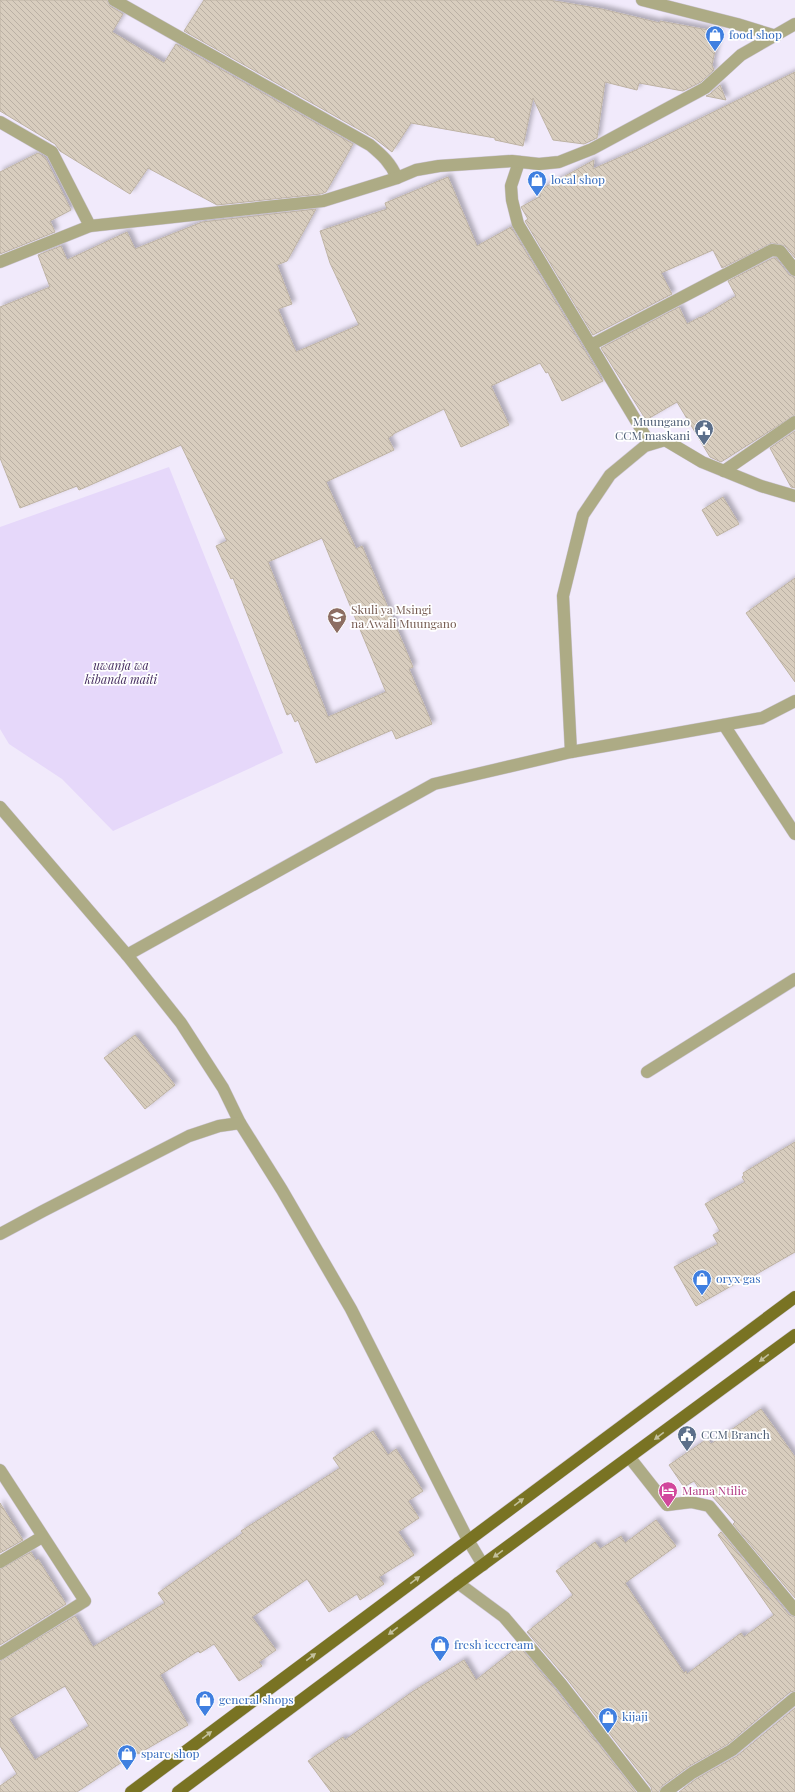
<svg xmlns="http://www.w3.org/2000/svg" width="795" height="1792" font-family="'Playfair Display',serif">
  <defs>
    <pattern id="building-back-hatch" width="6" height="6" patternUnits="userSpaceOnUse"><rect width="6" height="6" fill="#d8cdbe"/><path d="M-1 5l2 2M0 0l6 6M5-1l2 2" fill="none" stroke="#bab0a4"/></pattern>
    <filter id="shadow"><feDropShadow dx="3.5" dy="-3.5" stdDeviation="2" flood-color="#0004"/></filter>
  </defs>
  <rect width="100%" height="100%" fill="#f1eafb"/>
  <path fill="#e6d8fa" d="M169 467 283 753 113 831 62 779 9 744 0 729V527Z"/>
  <g fill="url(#building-back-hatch)" stroke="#beb3a4" fill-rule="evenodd" filter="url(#shadow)">
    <path d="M0 0H107L110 6 123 14 112 32 164 63 176 44 353 144 326 192 321 194 217 205 148 168 130 194 60 151 55 144 0 111Z"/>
    <path d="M204 0H549L602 9 660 23V21L719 32 712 65 714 70 701 82 683 91 639 83 637 90 605 82 597 138 584 144 553 140 533 98 523 146 495 140V138L411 123 392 152 374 138 184 31Z"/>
    <path d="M795 72V258L785 246 772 243 722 268 713 250 661 273 672 294 593 335 525 221 528 219 521 207 541 196 538 191 594 160 593 169 636 150Z"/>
    <path d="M720 85 726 100 706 96 710 94Z"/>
    <path d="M38 153 45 157 71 210 50 221 55 232 0 254V172Z"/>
    <path d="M448 177 477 246 511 227 603 381 562 401 548 372 546 373 540 363 491 386 509 425 461 447 444 409 393 434V435L388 438 394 450 326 482 356 549 362 546 413 667 409 669 432 724 396 739 392 730 316 763 298 720 295 722 291 713 287 715 233 578 231 579 216 546 227 541 181 445 79 490 77 486 20 508 0 458V307L50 287 38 255 61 246 67 260 127 232 135 249 202 222 316 209 287 261 277 265 292 304 278 309 296 352 359 325 330 263 320 231 387 209 385 203ZM322 538 386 692 328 717 268 562Z"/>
    <path d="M773 258H776L789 275 795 277V415L721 462 710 457 677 402 646 420 601 348 679 307 687 324 700 317V318L736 296 728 281Z"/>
    <path d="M795 431V488L791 487 770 448Z"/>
    <path d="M723 497 739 524 717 536 702 510Z"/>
    <path d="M795 578V682L746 613Z"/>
    <path d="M135 1035 175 1085 145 1109 104 1058Z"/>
    <path d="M795 1142V1252L748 1279 747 1277 696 1306 674 1267 718 1244 713 1235 720 1231 705 1204 745 1182 742 1177 744 1175 743 1173Z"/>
    <path d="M761 1409 795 1457V1598L733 1524 735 1522 704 1487 700 1490 694 1481 684 1487 669 1465 707 1439 711 1444Z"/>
    <path d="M373 1431 388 1455 396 1449 423 1491 408 1501 419 1518 398 1532 414 1555 379 1577 384 1584 360 1600 357 1594 329 1612 307 1579 252 1617 276 1650 259 1662 262 1666 239 1681 214 1644 200 1653 198 1651 160 1675 188 1725 138 1754 137 1752 77 1792H0V1786L17 1774 0 1746V1661L75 1616 93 1647 165 1603 158 1593 243 1533 241 1531 340 1468 333 1458ZM65 1686 89 1726 35 1760 9 1719Z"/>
    <path d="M0 1503 23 1540 0 1553Z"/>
    <path d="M656 1520 676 1546 625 1583 684 1673 686 1671 687 1674 741 1633 744 1637 774 1615 718 1535 721 1532 789 1615 795 1617V1691L790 1692 728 1744 688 1767 662 1786 659 1792H652L651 1787 567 1679 527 1632 573 1595 556 1571 595 1542 600 1549 621 1536 625 1543Z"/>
    <path d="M31 1552 36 1561 38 1559 66 1604 0 1645V1569Z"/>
    <path d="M519 1646 555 1689 636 1792H331L308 1761 343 1737 345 1740 412 1692 464 1660 476 1680Z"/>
    <path d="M795 1708V1792H679L696 1779 737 1756Z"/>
  </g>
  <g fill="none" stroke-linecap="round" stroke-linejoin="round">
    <defs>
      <g id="minor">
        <path d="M114 0 370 145C382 155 391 163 397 178"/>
        <path d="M642 0 737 24 776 36"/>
        <path d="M0 122 52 152 90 226"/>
        <path d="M519 162 511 186 512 200 518 224 650 444"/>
        <path d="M0 262 90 226 323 201 397 178 416 170 439 166 512 161 539 164 559 162 592 149 705 88 741 55 795 24"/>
        <path d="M591 345 772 250 780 251 795 270"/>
        <path d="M724 471 795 422"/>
        <path d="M724 725 795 834"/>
        <path d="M571 752 563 596 583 515 610 475 645 446 665 440 702 462 761 486 795 496"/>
        <path d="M0 807 127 955 181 1023 223 1088 240 1123"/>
        <path d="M127 955 434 784 571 752 762 718 795 701"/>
        <path d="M647 1072 795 979"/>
        <path d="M0 1234 43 1211 189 1136 219 1126 240 1123 282 1190 351 1309 468 1540 483 1565"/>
        <path d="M630 1458 667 1505 691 1502 709 1506 795 1610"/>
        <path d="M0 1470 85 1601 0 1654"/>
        <path d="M0 1562 42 1537"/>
        <path d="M458 1583 504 1617 561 1684 645 1792"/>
        <path d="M666 1792 692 1773 732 1750 795 1698"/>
      </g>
      <g id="major">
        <path d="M131 1792 795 1297"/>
        <path d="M178 1792 458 1583 795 1335"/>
      </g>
    </defs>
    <use href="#minor" stroke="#cec7d6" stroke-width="13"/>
    <use href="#major" stroke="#cec7d6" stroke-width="13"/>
    <use href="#minor" stroke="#adab85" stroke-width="12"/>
    <use href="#major" stroke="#797323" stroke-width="12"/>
  </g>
  <defs><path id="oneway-solid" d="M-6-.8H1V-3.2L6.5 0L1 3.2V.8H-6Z"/></defs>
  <g fill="#c3c09c">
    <use href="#oneway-solid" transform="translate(764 1358) rotate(143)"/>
    <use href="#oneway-solid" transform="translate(659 1436) rotate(143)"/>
    <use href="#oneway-solid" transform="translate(519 1502) rotate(-37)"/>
    <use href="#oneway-solid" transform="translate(498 1554) rotate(144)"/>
    <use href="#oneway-solid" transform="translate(415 1580) rotate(-37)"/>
    <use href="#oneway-solid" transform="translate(393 1631) rotate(143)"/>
    <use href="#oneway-solid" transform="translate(311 1657) rotate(-37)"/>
    <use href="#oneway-solid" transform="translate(207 1735) rotate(-37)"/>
  </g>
  <defs>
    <symbol id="shop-pin" viewBox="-11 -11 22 30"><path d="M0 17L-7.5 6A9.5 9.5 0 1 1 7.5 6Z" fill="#3f7fe0" stroke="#fff"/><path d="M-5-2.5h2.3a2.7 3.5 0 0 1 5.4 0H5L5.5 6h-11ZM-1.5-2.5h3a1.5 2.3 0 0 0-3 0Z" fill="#fff"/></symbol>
    <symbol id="civic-pin" viewBox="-11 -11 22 30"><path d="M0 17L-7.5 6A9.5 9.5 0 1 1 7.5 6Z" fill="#5c6f8a" stroke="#fff"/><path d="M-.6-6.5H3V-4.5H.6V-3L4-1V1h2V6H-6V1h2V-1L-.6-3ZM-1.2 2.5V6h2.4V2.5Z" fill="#fff"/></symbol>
    <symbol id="school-pin" viewBox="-11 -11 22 30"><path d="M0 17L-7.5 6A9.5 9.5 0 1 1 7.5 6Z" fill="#8d6e63" stroke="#fff"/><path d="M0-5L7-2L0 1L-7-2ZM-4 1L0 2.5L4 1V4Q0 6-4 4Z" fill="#fff"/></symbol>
    <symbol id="hotel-pin" viewBox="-11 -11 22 30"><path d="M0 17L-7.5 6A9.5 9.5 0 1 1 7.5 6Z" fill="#d1479c" stroke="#fff"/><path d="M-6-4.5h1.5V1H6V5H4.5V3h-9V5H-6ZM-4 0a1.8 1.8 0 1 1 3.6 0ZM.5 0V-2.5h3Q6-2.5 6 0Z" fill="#fff"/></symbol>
  </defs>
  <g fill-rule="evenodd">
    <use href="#shop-pin" x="704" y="24" width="22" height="30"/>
    <use href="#shop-pin" x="526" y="169" width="22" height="30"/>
    <use href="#civic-pin" x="693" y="418" width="22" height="30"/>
    <use href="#school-pin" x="326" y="606" width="22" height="30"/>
    <use href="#shop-pin" x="691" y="1268" width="22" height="30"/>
    <use href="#civic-pin" x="676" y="1424" width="22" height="30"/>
    <use href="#hotel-pin" x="657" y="1480" width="22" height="30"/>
    <use href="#shop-pin" x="429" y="1634" width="22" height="30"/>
    <use href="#shop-pin" x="194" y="1689" width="22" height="30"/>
    <use href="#shop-pin" x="597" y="1706" width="22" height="30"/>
    <use href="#shop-pin" x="116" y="1743" width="22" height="30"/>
  </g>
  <g text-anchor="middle" stroke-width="3.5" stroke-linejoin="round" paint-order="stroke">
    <g font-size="12" fill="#366cbe" stroke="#fff" text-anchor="start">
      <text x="729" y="39">food shop</text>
      <text x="551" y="184">local shop</text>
      <text x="716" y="1283">oryx gas</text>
      <text x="454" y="1649">fresh icecream</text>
      <text x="219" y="1704">general shops</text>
      <text x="622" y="1721">kijaji</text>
      <text x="141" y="1758">spare shop</text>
    </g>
    <g font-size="12" fill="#4e5e75" stroke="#fff" text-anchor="end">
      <text x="690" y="426">Muungano<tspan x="690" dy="14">CCM maskani</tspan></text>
      <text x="701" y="1439" text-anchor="start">CCM Branch</text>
    </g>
    <g font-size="12" fill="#785e54" stroke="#fff" text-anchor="start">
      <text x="351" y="614">Skuli ya Msingi<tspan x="351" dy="14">na Awali Muungano</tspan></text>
    </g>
    <g font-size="12" font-style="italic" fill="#472f61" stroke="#fff">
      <text x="121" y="670">uwanja wa<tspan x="121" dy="14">kibanda maiti</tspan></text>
    </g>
    <g font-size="12" fill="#b23c85" stroke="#fff" text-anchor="start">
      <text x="682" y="1495">Mama Ntilie</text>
    </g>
  </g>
</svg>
